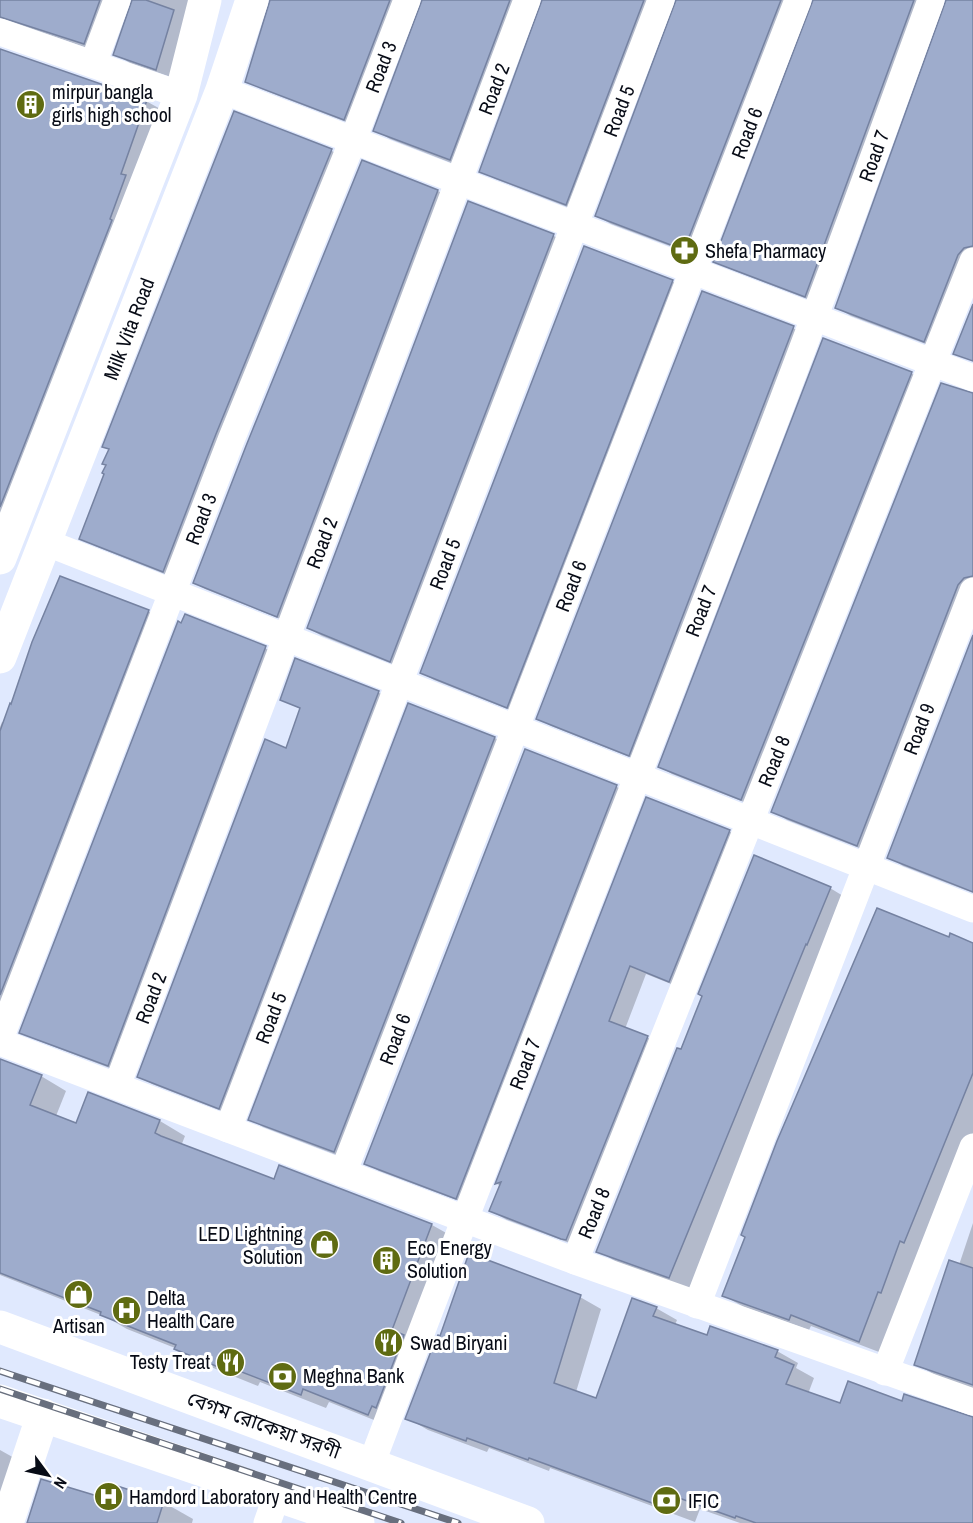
<svg xmlns="http://www.w3.org/2000/svg" width="973" height="1523" font-family="'Archivo Narrow','Noto Sans Bengali',sans-serif">
  <rect width="100%" height="100%" fill="#e0e9fe"/>
  <g fill="#0003">
    <path d="M0 0H119L99 52 0 18Z"/>
    <path d="M134 0H195L171 77 130 63 115 54Z"/>
    <path d="M271 0H409L359 127 261 89 246 81Z"/>
    <path d="M424 0H529L464 168 390 139 375 130Z"/>
    <path d="M544 0H663L580 212 495 179 481 171Z"/>
    <path d="M678 0H800L699 257 611 224 597 216Z"/>
    <path d="M815 0H933L820 304 730 269 715 261Z"/>
    <path d="M948 0H973V263L939 349 851 316 836 307Z"/>
    <path d="M0 56 146 101 164 111 0 547Z"/>
    <path d="M235 113 332 151 345 158 177 579 95 546 81 538 108 465 110 450 104 446Z"/>
    <path d="M363 162 438 191 448 197 288 622 205 589 194 583Z"/>
    <path d="M469 203 554 236 568 244 405 669 322 636 308 628Z"/>
    <path d="M672 281 685 288 520 714 434 680 422 673Z"/>
    <path d="M703 293 793 328 807 335 642 762 551 726 538 719Z"/>
    <path d="M911 373 924 380 754 806 672 774 660 767Z"/>
    <path d="M973 395V593L872 853 787 820 773 811Z"/>
    <path d="M148 611 160 618 0 1033V727L2 722 4 723Z"/>
    <path d="M186 616 265 648 278 655 120 1072 34 1039 21 1032Z"/>
    <path d="M973 639V893L903 866 889 857Z"/>
    <path d="M378 692 391 700 232 1115 152 1084 139 1077 287 750 301 709 281 699Z"/>
    <path d="M409 705 495 738 507 746 347 1159 263 1127 250 1119Z"/>
    <path d="M525 751 617 787 630 794 470 1205 379 1171 365 1163Z"/>
    <path d="M647 799 729 831 745 840 686 990 646 974 625 1029 647 1037 663 1047 583 1248 507 1220 491 1211 501 1186 497 1184Z"/>
    <path d="M830 888 853 902 692 1289 620 1264 598 1251 682 1051Z"/>
    <path d="M950 939 973 944V1133L925 1253 879 1352 811 1326 809 1330 744 1307 724 1296Z"/>
    <path d="M41 1076 66 1091 56 1116 77 1124 89 1094 160 1121 185 1136 181 1146 275 1181 280 1167 432 1225 457 1239 394 1428 329 1402 326 1408 260 1382 258 1386 201 1363 175 1348 127 1329 106 1317 0 1275V1082Z"/>
    <path d="M973 1223V1389L937 1376 916 1364 959 1265Z"/>
    <path d="M470 1255 580 1297 601 1309 576 1392 597 1400 656 1308 677 1320 675 1325 707 1337 777 1351 798 1363 796 1368 814 1378 808 1394 841 1405 903 1402 973 1419V1523H740L700 1509 695 1522 550 1468 549 1471 489 1448 487 1452 428 1430 407 1418 441 1338Z"/>
    <path d="M0 1450 25 1464 0 1523Z"/>
    <path d="M104 1500 163 1502 193 1519 192 1523H27Z"/>
  </g>
  <g fill="#9eaccc" stroke="#7582a1" stroke-width="1.5">
    <path d="M0 0H100L84 44 0 17Z"/>
    <path d="M132 0H146L174 10 156 70 113 55Z"/>
    <path d="M270 0H390L344 120 245 82Z"/>
    <path d="M422 0H510L450 160 373 131Z"/>
    <path d="M542 0H644L566 205 479 172Z"/>
    <path d="M676 0H781L684 250 595 216Z"/>
    <path d="M813 0H914L805 297 713 262Z"/>
    <path d="M946 0H973V246L964 248 958 255 924 342 835 308Z"/>
    <path d="M0 49 147 100 121 174 126 175 110 219 112 220 0 507Z"/>
    <path d="M234 111 332 149 216 434 163 572 79 539 104 474 102 473 106 465 102 464 109 449 102 447Z"/>
    <path d="M362 160 438 190 277 617 193 583 246 446Z"/>
    <path d="M468 201 554 234 390 662 307 628Z"/>
    <path d="M584 246 673 280 507 708 420 673Z"/>
    <path d="M702 291 794 326 629 756 536 719Z"/>
    <path d="M973 304V361L953 354Z"/>
    <path d="M823 338 912 372 741 800 658 767Z"/>
    <path d="M941 383 973 393V576L964 578 958 585 857 846 771 812Z"/>
    <path d="M60 576 149 610 0 995V731L10 703 11 704 32 642Z"/>
    <path d="M185 614 266 646 108 1066 19 1033 178 621 181 623Z"/>
    <path d="M973 635V892L887 858Z"/>
    <path d="M295 658 379 691 219 1109 137 1077 265 739 286 748 300 708 280 700Z"/>
    <path d="M408 703 495 737 334 1152 248 1120Z"/>
    <path d="M525 749 617 785 456 1199 364 1164Z"/>
    <path d="M646 797 730 830 669 982 630 966 609 1021 648 1036 566 1240 561 1239 489 1211 501 1182 495 1184Z"/>
    <path d="M754 855 831 887 807 945 806 944 669 1278 596 1252 677 1048 681 1049 702 996 698 994Z"/>
    <path d="M877 908 949 937 950 933 973 943V1073L904 1243 900 1241 881 1293 878 1292 859 1342 791 1315 789 1320 722 1296 745 1237 741 1235 777 1141Z"/>
    <path d="M0 1059 42 1075 30 1105 76 1123 88 1092 160 1120 155 1133 161 1136 274 1179 279 1165 432 1224 392 1330 404 1335 376 1408 372 1406 368 1415 303 1389 301 1395 234 1369 233 1373 174 1349 176 1345 100 1315 101 1312 0 1273Z"/>
    <path d="M469 1253 581 1295 554 1383 596 1398 632 1298 657 1307 653 1316 707 1335 710 1326 778 1350 775 1357 794 1365 786 1384 840 1403 848 1381 902 1401 904 1394 973 1417V1523H756L736 1516 735 1518 679 1498 674 1511 529 1458 528 1460 467 1438 466 1441 405 1419 433 1346 438 1335 440 1336Z"/>
    <path d="M949 1260 973 1268V1385L914 1365Z"/>
    <path d="M41 1479 104 1498 108 1483 164 1501 157 1523H27Z"/>
  </g>
  <g fill="none" stroke-linecap="round" stroke-linejoin="round">
    <g stroke="#fff" stroke-width="27">
      <path d="M0 32 181 95"/>
      <path d="M93 64 117 0"/>
      <path d="M222 90 973 378"/>
      <path d="M45 542 973 909"/>
      <path d="M0 1039 231 440 353 140 407 0"/>
      <path d="M0 1042 575 1261 973 1402"/>
      <path d="M117 1086 527 0"/>
      <path d="M228 1129 661 0"/>
      <path d="M343 1173 798 0"/>
      <path d="M575 1261 973 261"/>
      <path d="M697 1305 973 591"/>
      <path d="M885 1372 973 1147"/>
      <path d="M371 1465C515 1081 670 702 814 318 854 213 892 106 931 0"/>
      <path d="M267 1523 277 1495"/>
    </g>
    <g stroke="#fff" stroke-width="33">
      <path d="M0 558 181 95 205 0"/>
      <path d="M0 657 222 90 252 0"/>
      <path d="M7 1523 43 1415"/>
    </g>
    <g stroke="#fff" stroke-width="33">
      <path d="M0 1327 528 1523"/>
      <path d="M0 1401 358 1523"/>
    </g>
    <defs>
      <g id="rail">
        <path d="M0 1371 458 1523"/>
        <path d="M0 1389 401 1523"/>
      </g>
    </defs>
    <use href="#rail" stroke="#686f7e" stroke-width="7"/>
    <use href="#rail" stroke="#fff" stroke-width="4.5" stroke-dasharray="14" stroke-linecap="butt"/>
  </g>
  <defs>
    <symbol id="building-disc" viewBox="-11 -11 22 22"><circle r="9.5" fill="#5f6b12" stroke="#fff"/><path d="M-4-6H4V6H1V3H-1V6H-4ZM-2.5-4.3h1.7v1.8h-1.7ZM.8-4.3h1.7v1.8H.8ZM-2.5-1h1.7V.8h-1.7ZM.8-1h1.7V.8H.8Z" fill="#fff"/></symbol>
    <symbol id="pharmacy-disc" viewBox="-11 -11 22 22"><circle r="9.5" fill="#5f6b12" stroke="#fff"/><path d="M-2-6h4v4h4v4h-4v4h-4v-4h-4v-4h4Z" fill="#fff"/></symbol>
    <symbol id="shop-disc" viewBox="-11 -11 22 22"><circle r="9.5" fill="#5f6b12" stroke="#fff"/><path d="M-5-2.5h2.3a2.7 3.5 0 0 1 5.4 0H5L5.5 6h-11ZM-1.5-2.5h3a1.5 2.3 0 0 0-3 0Z" fill="#fff"/></symbol>
    <symbol id="hospital-disc" viewBox="-11 -11 22 22"><circle r="9.5" fill="#5f6b12" stroke="#fff"/><path d="M-5-5h3v3.5h4V-5h3V5h-3V1.5h-4V5h-3Z" fill="#fff"/></symbol>
    <symbol id="restaurant-disc" viewBox="-11 -11 22 22"><circle r="9.5" fill="#5f6b12" stroke="#fff"/><path d="M-5-6h1v4h1v-4h1v4h1v-4h1v5L-1.5 .5V6h-2V.5L-5-1ZM5-6V6H3V1.5H1.5Q1.5-4 5-6Z" fill="#fff"/></symbol>
    <symbol id="bank-disc" viewBox="-11 -11 22 22"><circle r="9.5" fill="#5f6b12" stroke="#fff"/><path d="M-6-4H6V4H-6ZM0-2.3a2.3 2.3 0 1 0 0 4.6a2.3 2.3 0 1 0 0-4.6Z" fill="#fff"/></symbol>
  </defs>
  <g fill-rule="evenodd">
    <use href="#building-disc" x="14" y="88" width="33" height="33"/>
    <use href="#pharmacy-disc" x="668" y="234" width="33" height="33"/>
    <use href="#shop-disc" x="308" y="1228" width="33" height="33"/>
    <use href="#building-disc" x="370" y="1244" width="33" height="33"/>
    <use href="#shop-disc" x="62" y="1278" width="33" height="33"/>
    <use href="#hospital-disc" x="110" y="1294" width="33" height="33"/>
    <use href="#restaurant-disc" x="372" y="1326" width="33" height="33"/>
    <use href="#restaurant-disc" x="214" y="1346" width="33" height="33"/>
    <use href="#bank-disc" x="266" y="1360" width="33" height="33"/>
    <use href="#hospital-disc" x="92" y="1480" width="33" height="33"/>
    <use href="#bank-disc" x="650" y="1484" width="33" height="33"/>
  </g>
  <g text-anchor="middle" stroke-width="6" stroke-linejoin="round" paint-order="stroke">
    <g font-size="20" fill="#070b16" stroke="#fff">
      <text transform="translate(381 67) rotate(-69)" y="7">Road 3</text>
      <text transform="translate(494 89) rotate(-69)" y="7">Road 2</text>
      <text transform="translate(619 111) rotate(-69)" y="7">Road 5</text>
      <text transform="translate(747 133) rotate(-69)" y="7">Road 6</text>
      <text transform="translate(874 156) rotate(-70)" y="7">Road 7</text>
      <text transform="translate(129 329) rotate(-69)" y="7">Milk Vita Road</text>
      <text transform="translate(201 519) rotate(-69)" y="7">Road 3</text>
      <text transform="translate(322 543) rotate(-69)" y="7">Road 2</text>
      <text transform="translate(445 564) rotate(-69)" y="7">Road 5</text>
      <text transform="translate(571 586) rotate(-69)" y="7">Road 6</text>
      <text transform="translate(701 611) rotate(-69)" y="7">Road 7</text>
      <text transform="translate(919 729) rotate(-69)" y="7">Road 9</text>
      <text transform="translate(774 761) rotate(-68)" y="7">Road 8</text>
      <text transform="translate(151 998) rotate(-69)" y="7">Road 2</text>
      <text transform="translate(271 1018) rotate(-69)" y="7">Road 5</text>
      <text transform="translate(395 1039) rotate(-69)" y="7">Road 6</text>
      <text transform="translate(525 1064) rotate(-69)" y="7">Road 7</text>
      <text transform="translate(594 1213) rotate(-68)" y="7">Road 8</text>
      <text transform="translate(264 1425) rotate(20)" y="7">বেগম রোকেয়া সরণী</text>
    </g>
    <g font-size="20" fill="#070b16" stroke="#fff" text-anchor="start">
      <text x="52" y="99">mirpur bangla<tspan x="52" dy="23">girls high school</tspan></text>
      <text x="705" y="258">Shefa Pharmacy</text>
      <text x="303" y="1241" text-anchor="end">LED Lightning<tspan x="303" dy="23">Solution</tspan></text>
      <text x="407" y="1255">Eco Energy<tspan x="407" dy="23">Solution</tspan></text>
      <text x="147" y="1305">Delta<tspan x="147" dy="23">Health Care</tspan></text>
      <text x="79" y="1333" text-anchor="middle">Artisan</text>
      <text x="410" y="1350">Swad Biryani</text>
      <text x="210" y="1369" text-anchor="end">Testy Treat</text>
      <text x="303" y="1383">Meghna Bank</text>
      <text x="129" y="1504">Hamdord Laboratory and Health Centre</text>
      <text x="688" y="1508">IFIC</text>
    </g>
  </g>
  <g transform="translate(48 1475) rotate(123)" stroke="#ffffff" stroke-width="4.5" paint-order="stroke">
  <path d="M0-4.5L10 22L0 15L-10 22Z" fill="#070b16"/>
  <text y="-9" font-size="16" font-weight="bold" text-anchor="middle" fill="#070b16">N</text>
  </g>
</svg>
